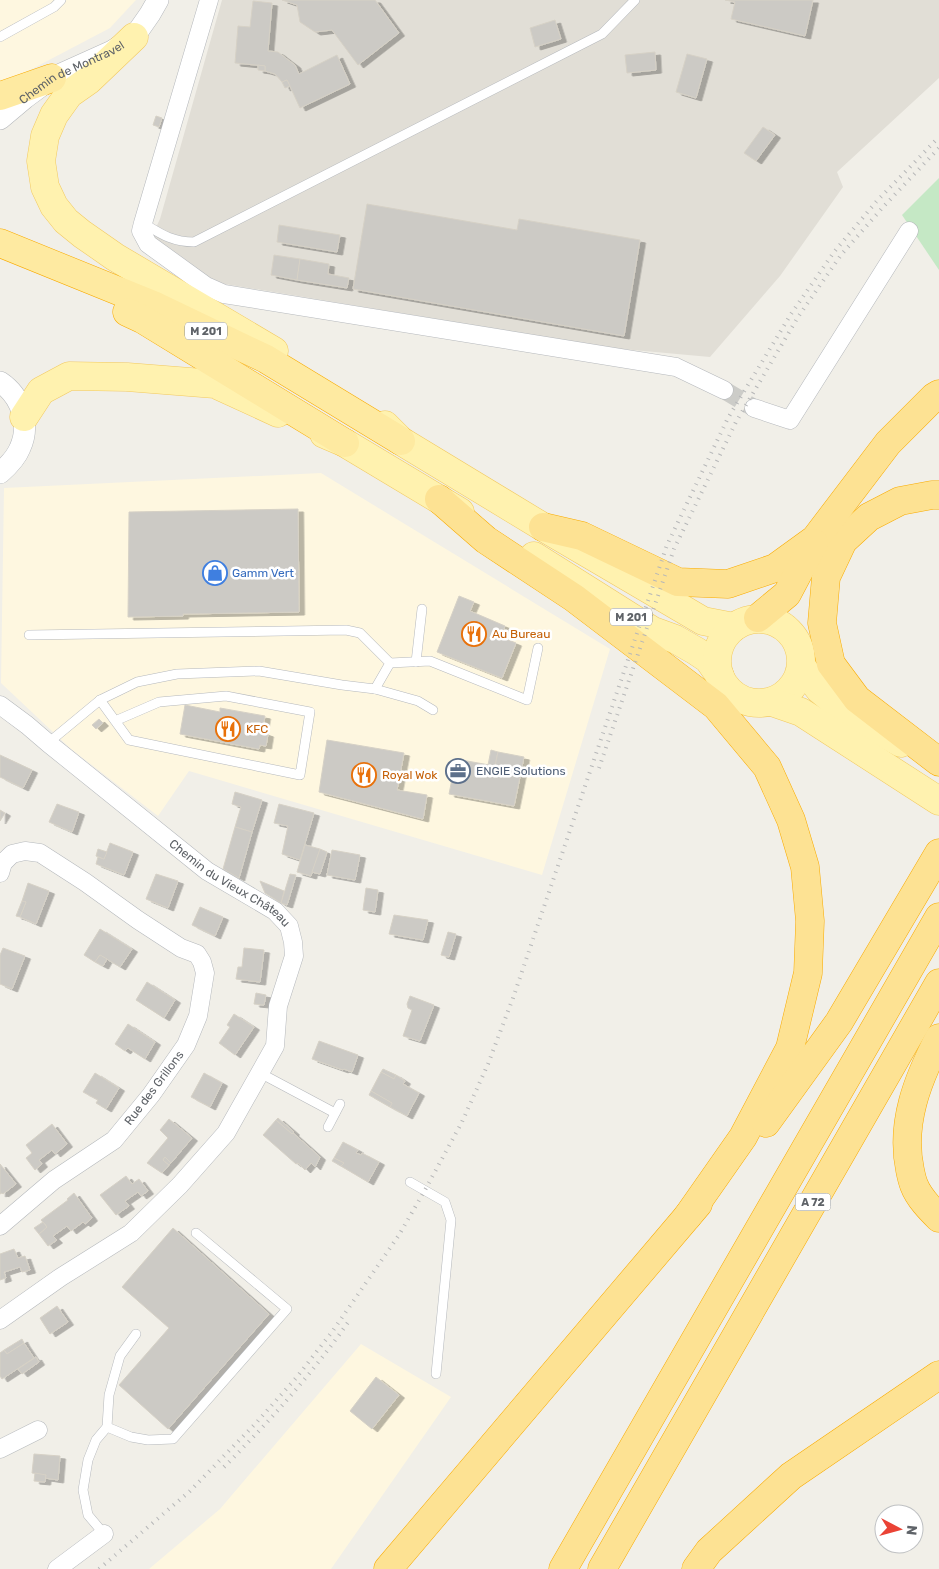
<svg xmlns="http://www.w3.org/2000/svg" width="939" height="1569" font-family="Rubik,sans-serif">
  <defs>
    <filter id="shadow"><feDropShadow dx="5.5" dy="3" stdDeviation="0" flood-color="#0004"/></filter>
  </defs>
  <rect width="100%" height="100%" fill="#f1efe8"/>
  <g fill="#fef7e0">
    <path d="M0 0H136L110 28 11 80 0 83Z"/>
    <path d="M321 473 610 649 542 875 189 771 158 816 71 749 1 683 4 488Z"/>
    <path d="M361 1344 451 1397 331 1569H149L220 1509Z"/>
  </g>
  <path fill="#e1ded6" d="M222 0H939V78L837 172 843 187 780 276 710 357 611 348 207 281 152 236 160 219Z"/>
  <path fill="#c5e8c5" d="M939 178V270L902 215Z"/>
  <g fill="#cccac5" stroke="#d6d1c6" filter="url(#shadow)">
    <path d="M282 0H375L399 33 358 65 332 30 315 32 300 22 297 5Z"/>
    <path d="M725 0H813L805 36 731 19 735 2Z"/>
    <path d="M253 1 272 3 268 51 278 52 287 59 295 65 299 74 337 55 350 84 300 108 287 80 282 82 275 74 265 71V66L235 63 238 26 250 27Z"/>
    <path d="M555 20 561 39 535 47 530 28Z"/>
    <path d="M655 52 656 70 627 73 625 55Z"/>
    <path d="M687 54 707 59 696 98 676 92Z"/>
    <path d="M258 65 265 66V71L258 70Z"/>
    <path d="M287 80 290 86 285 88 282 82Z"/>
    <path d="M156 116 162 118 159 127 153 125Z"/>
    <path d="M763 127 775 135 756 161 744 153Z"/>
    <path d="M367 204 517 230 519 219 640 240 624 336 353 289Z"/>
    <path d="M279 225 340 235 337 252 277 242Z"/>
    <path d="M274 255 300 259 297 280 271 275Z"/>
    <path d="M300 259 329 264 328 274 349 278 347 288 297 280Z"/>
    <path d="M298 509 299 612 183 614V616L128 617 129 512Z"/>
    <path d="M459 596 474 602 470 611 505 626 501 637 516 643 502 678 437 652Z"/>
    <path d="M185 705 220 712V708L265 716 262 732 268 734 266 746 260 745 259 749 180 734Z"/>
    <path d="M99 719 103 723 96 729 92 725Z"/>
    <path d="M327 740 404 753 397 790 427 795 423 819 319 792Z"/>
    <path d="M491 750 498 752 495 766 488 765Z"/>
    <path d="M498 752 524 757 514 806 449 794 456 759 495 766Z"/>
    <path d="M0 755 32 770 23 788 0 777Z"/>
    <path d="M235 792 262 800 252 832 235 827 241 807 232 804Z"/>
    <path d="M57 804 79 812 72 832 49 822Z"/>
    <path d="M279 804 314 813 300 860 282 854 288 826 274 823Z"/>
    <path d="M0 810 5 813 0 821Z"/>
    <path d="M235 827 252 832 239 878 223 869Z"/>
    <path d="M110 843 133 852 124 875 96 864 98 857 104 859Z"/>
    <path d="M305 845 320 849 311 876 297 872Z"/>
    <path d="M98 849 107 852 104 859 96 856Z"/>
    <path d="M320 849 327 852 320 874 312 872Z"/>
    <path d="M332 850 360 855 355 880 327 875Z"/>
    <path d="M156 874 178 881 168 908 146 899Z"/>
    <path d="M290 874 296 875 287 905 281 903Z"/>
    <path d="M260 881 284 891 281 903 265 893Z"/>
    <path d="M28 883 49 891 36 924 20 917 26 902 22 901Z"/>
    <path d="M366 888 378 890 375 912 363 910Z"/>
    <path d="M22 901 26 902 20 917 16 916Z"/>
    <path d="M200 907 223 917 215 936 192 925Z"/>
    <path d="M394 915 428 920 423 940 389 934Z"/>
    <path d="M100 929 132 949 120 967 100 955 95 962 84 955Z"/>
    <path d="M448 932 456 934 449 957 441 955Z"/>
    <path d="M3 948 25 956 12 989 0 984V955Z"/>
    <path d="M244 948 264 950 260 982 236 979 238 967H242Z"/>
    <path d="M100 955 107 959 103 966 95 962Z"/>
    <path d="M147 982 175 1000 164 1018 136 1000Z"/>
    <path d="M256 993 266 995 264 1005 254 1004Z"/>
    <path d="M410 996 434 1005 420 1041 403 1036 412 1010 408 1008 407 1004Z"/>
    <path d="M234 1014 254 1027 235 1055 219 1043 230 1027 227 1025Z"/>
    <path d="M128 1024 155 1042 145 1059 128 1048 125 1051 115 1044Z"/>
    <path d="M319 1041 358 1055 352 1072 344 1069 343 1070 312 1059Z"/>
    <path d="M383 1069 396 1075 394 1079 381 1072Z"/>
    <path d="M381 1072 394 1079 396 1075 405 1081 403 1084 419 1093 407 1116 390 1107 392 1103 371 1091Z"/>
    <path d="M95 1073 119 1088 106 1109 96 1103 98 1100 83 1092Z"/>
    <path d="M204 1073 222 1083 210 1107 191 1097Z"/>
    <path d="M371 1091 392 1103 390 1107 369 1095Z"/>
    <path d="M278 1118 294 1132 292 1134 276 1120Z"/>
    <path d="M169 1119 192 1138 171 1163 165 1157 163 1160 169 1165 162 1173 147 1163 168 1138 160 1130Z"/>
    <path d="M276 1120 292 1134 293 1133 320 1157 315 1167 311 1163 305 1170 298 1163 296 1164 263 1135Z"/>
    <path d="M52 1124 67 1144 55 1154 52 1150 39 1160 42 1164 35 1170 26 1158 32 1153 26 1145Z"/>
    <path d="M343 1142 358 1150 356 1153 361 1155 362 1153 379 1162 368 1182 341 1166 344 1163 334 1158Z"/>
    <path d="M165 1157 171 1163 169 1165 163 1160Z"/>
    <path d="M334 1158 344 1163 341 1166 332 1161Z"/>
    <path d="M0 1164 16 1184 3 1194 2 1193 0 1194Z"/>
    <path d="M126 1176 132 1184 139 1179 148 1191 141 1196 138 1192 125 1201 129 1206 116 1215 100 1195Z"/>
    <path d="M74 1193 92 1218 85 1224 83 1222 71 1231 67 1226 53 1236 57 1240 48 1246 39 1234 47 1227 41 1220 68 1200 67 1199Z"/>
    <path d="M43 1222 47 1227 39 1234 34 1228Z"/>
    <path d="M173 1228 269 1314 168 1429 119 1385 169 1328 122 1287Z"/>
    <path d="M14 1249 18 1258 25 1256 30 1270 22 1272 20 1267 4 1272 6 1278 0 1280V1254Z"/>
    <path d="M57 1306 68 1322 50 1334 40 1318Z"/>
    <path d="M22 1339 24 1343 7 1354 4 1350Z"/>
    <path d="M24 1343 34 1358 2 1379 0 1376V1353L4 1350 7 1354Z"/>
    <path d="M36 1357 39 1362 22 1374 18 1369Z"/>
    <path d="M376 1377 399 1395 372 1429 350 1411Z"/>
    <path d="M34 1454 60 1456 58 1480 45 1478 46 1475 32 1473Z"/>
    <path d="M35 1473 46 1475 45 1482 34 1481Z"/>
  </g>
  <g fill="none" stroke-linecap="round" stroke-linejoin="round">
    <path stroke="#ccccc8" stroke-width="18" stroke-dasharray="18 9" stroke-linecap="butt" d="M724 390 754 408"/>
    <defs>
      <g id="service">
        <path d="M0 37 54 7 61 0"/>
        <path d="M143 223C161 234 172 242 194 242L602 34 635 0"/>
        <path d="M29 635 346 630 360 633 390 663 375 689 342 685 259 671 177 674 137 682 100 700 48 743"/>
        <path d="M416 662 422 609"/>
        <path d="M390 663 430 661 527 700 538 648"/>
        <path d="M375 689 418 701 433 710"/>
        <path d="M100 700 129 740 300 775 310 712 226 696 159 702 115 721"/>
        <path d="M260 1073 335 1113"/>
        <path d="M328 1127 340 1104"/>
        <path d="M410 1182 445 1202 451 1220 436 1374"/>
        <path d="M107 1427 131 1437 148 1440 173 1439 287 1309 196 1233"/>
        <path d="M104 1534 88 1515 83 1490 88 1460 96 1440 107 1427 109 1395 120 1356 136 1334"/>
      </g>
      <g id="minor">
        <path d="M209 0 143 223 141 231 148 244 206 286 224 294 676 367 724 390"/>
        <path d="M754 408 790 420 909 231"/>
        <path id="s1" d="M0 705 27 725 48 743 207 871 275 911 289 926 293 942 294 956 278 1006 275 1046 226 1133 180 1185 131 1233 61 1277 0 1320"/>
        <path d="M0 873 3 863 12 854 25 851 40 853 85 882 138 920 181 948 197 954 202 962 205 973 198 1016 186 1045 151 1095 114 1140 54 1180 0 1226"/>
        <path d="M0 1449 38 1430"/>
        <path d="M57 1569 104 1534"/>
      </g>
      <g id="tertiary">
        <path id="s2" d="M0 119 25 98 52 78 112 51 134 37 150 14 158 0"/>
        <path d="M0 382C21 396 31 424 20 448 16 458 8 466 0 473"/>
      </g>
      <g id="primary">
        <path d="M134 37 89 80 69 94 54 115 45 136 41 161 45 187 54 206 66 221 82 234 115 257 274 351"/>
        <path d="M24 417 41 391 69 376 127 377 215 384 278 413"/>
        <path d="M385 425 401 441 543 527 703 621 734 627"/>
        <path d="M324 434 345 443 460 512"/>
        <path d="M534 556 653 631 675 639 696 651 708 659 720 676"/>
        <circle cx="759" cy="661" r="42"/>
        <path d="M802 667 819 689 849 714 901 743"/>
        <path d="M772 702 801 712 939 801"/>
      </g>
      <g id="trunk">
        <path d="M0 96 52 78"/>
        <path d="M0 243 153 305 266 359 401 441"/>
        <path d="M127 312 142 319 345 443"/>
      </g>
      <g id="motorway">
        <path d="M939 495H932L900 501 869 517 843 541 826 577 822 623 831 664 857 699 939 762"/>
        <path d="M439 499 486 540 574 598 716 706 767 767 791 820 805 867 810 921 808 973 790 1048 743 1137 687 1217"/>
        <path d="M543 527 582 536 678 582 728 584 775 568 815 539 888 443 934 397 939 394"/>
        <path d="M758 618 787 594 814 543"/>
        <path d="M939 1038C918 1079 900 1123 910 1170 911 1175 912 1180 914 1185 919 1198 930 1209 939 1218"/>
        <path d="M766 1123 839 1022 939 853"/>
        <path d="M388 1569 698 1204"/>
        <path d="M563 1569 939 917"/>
        <path d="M602 1569 939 983"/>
        <path d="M696 1569 709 1551 791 1476 939 1375"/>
      </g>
    </defs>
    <use href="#service" stroke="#b5b8bc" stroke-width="10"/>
    <use href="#minor" stroke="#b5b8bc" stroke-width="19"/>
    <use href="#tertiary" stroke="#b5b8bc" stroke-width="22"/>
    <use href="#primary" stroke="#f2c960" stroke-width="29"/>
    <use href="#trunk" stroke="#f9ab00" stroke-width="29"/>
    <use href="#motorway" stroke="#f9ab00" stroke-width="29"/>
    <use href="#service" stroke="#fff" stroke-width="9"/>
    <use href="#minor" stroke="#fff" stroke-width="18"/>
    <use href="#tertiary" stroke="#fff" stroke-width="21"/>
    <use href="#primary" stroke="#fff2af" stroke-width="28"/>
    <use href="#trunk" stroke="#feeaa1" stroke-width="28"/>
    <use href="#motorway" stroke="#fde293" stroke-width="28"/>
    <g stroke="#b6b7b8" stroke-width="4" stroke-dasharray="1 6" stroke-linecap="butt">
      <path d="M599 768 674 549 736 422 798 317 841 255 884 206 939 148"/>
      <path d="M224 1467C270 1421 312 1374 349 1321"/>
      <path d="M99 1569 190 1491 256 1423 296 1378 332 1332 399 1235 425 1190 462 1122 488 1064 513 998 667 545 728 418 791 314 834 252 876 202 939 137"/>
    </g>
  </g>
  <defs>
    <symbol id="shop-ring" viewBox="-11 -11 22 22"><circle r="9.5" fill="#fff" stroke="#3f7fe0" stroke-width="1.5"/><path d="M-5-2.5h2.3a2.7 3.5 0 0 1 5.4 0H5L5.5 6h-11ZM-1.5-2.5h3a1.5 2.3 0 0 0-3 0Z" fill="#3f7fe0"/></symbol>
    <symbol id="restaurant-ring" viewBox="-11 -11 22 22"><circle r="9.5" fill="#fff" stroke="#e8710a" stroke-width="1.5"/><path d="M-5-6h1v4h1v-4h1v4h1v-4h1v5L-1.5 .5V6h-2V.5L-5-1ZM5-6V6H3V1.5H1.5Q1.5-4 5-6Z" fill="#e8710a"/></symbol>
    <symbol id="office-ring" viewBox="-11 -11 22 22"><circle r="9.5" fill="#fff" stroke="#5c6f8a" stroke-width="1.5"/><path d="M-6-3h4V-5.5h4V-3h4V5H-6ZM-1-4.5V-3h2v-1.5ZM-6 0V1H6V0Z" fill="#5c6f8a"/></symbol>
  </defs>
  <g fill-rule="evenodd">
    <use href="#shop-ring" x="201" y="559" width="28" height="28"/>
    <use href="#restaurant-ring" x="460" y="620" width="28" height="28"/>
    <use href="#restaurant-ring" x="214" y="715" width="28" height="28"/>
    <use href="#office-ring" x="444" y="757" width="28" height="28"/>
    <use href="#restaurant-ring" x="350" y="761" width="28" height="28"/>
  </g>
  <g text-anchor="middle" stroke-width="5" stroke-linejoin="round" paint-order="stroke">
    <g fill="#fff" stroke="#8f9295" stroke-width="1">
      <rect x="185" y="322.5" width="42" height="17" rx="4"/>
      <rect x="610" y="608.5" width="42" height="17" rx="4"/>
      <rect x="795.5" y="1193.5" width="35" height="17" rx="4"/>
    </g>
    <g font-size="11" font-weight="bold" fill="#5f6368">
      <text x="206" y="335">M 201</text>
      <text x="631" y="621">M 201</text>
      <text x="813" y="1206">A 72</text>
    </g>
    <g font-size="12" fill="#5f6368" stroke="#fff">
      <text dy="4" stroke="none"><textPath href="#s2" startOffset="86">Chemin de Montravel</textPath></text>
      <text dy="4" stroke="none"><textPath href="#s1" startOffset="291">Chemin du Vieux Château</textPath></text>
      <text transform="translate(154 1088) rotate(-53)" y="4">Rue des Grillons</text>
    </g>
    <g font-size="12" fill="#366cbe" stroke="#fff" text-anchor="start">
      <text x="232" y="577">Gamm Vert</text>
    </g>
    <g font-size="12" fill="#c56008" stroke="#fff" text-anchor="start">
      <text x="492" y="638">Au Bureau</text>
      <text x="246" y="733">KFC</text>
      <text x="382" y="779">Royal Wok</text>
    </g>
    <g font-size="12" fill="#4e5e75" stroke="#fff" text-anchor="start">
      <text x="476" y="775">ENGIE Solutions</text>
    </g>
  </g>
  <g transform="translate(899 1529) rotate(96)"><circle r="24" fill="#ffffff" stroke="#bfc1c3"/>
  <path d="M0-4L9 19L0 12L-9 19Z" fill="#ea4335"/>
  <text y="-8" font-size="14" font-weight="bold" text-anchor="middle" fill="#5f6368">N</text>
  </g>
</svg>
